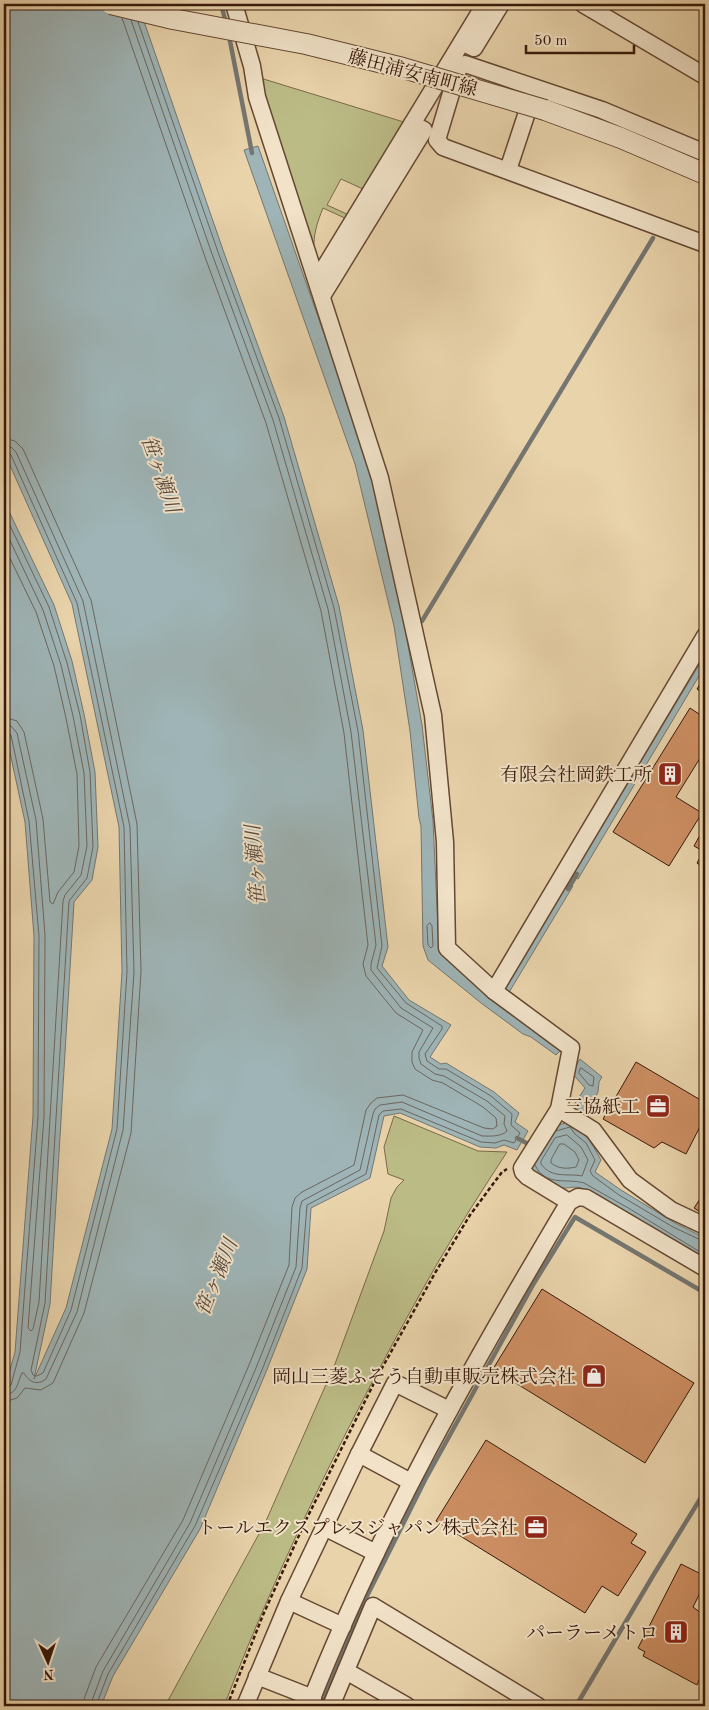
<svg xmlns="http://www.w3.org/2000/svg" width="709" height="1710" font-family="'Old Standard TT','Noto Serif JP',serif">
  <rect width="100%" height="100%" fill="#e9d3ab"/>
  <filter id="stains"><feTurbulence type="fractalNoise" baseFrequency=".004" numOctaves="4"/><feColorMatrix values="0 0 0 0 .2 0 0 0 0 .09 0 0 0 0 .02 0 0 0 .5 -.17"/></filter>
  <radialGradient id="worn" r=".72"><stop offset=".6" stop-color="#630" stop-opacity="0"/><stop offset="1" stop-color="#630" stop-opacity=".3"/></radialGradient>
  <g fill="#bbbb86" stroke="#7a6a48" fill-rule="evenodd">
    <path d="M257 77 407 123 349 220 323 208C317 223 313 235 314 251ZM341 179 363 189 349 215 327 205Z"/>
    <path d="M394 1116 478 1151 507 1152C483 1189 459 1226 437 1264 356 1406 283 1553 224 1706H165L266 1521 335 1364 384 1231 391 1198 397 1187 404 1180 388 1174 384 1147Z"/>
  </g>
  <g fill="#9eb4b6" stroke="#757671">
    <path d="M4 4H138L223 250 284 417 339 606 363 730 388 947 382 966 409 1000 451 1025 430 1057 441 1064 446 1063 494 1092 519 1113 515 1122 528 1131 517 1150 504 1145 496 1148 480 1147 400 1113 384 1116 370 1178 311 1208 307 1269 266 1372 200 1529 113 1676 101 1706H4V1391L15 1352 33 1116 34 936 25 822 4 725V501L54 605 72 661 84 714 95 772 98 847 92 880 74 902 50 1304 34 1379 66 1308 112 1129 122 972 119 827 72 604 4 452Z"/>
    <path d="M258 146 368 459 399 594 422 725 433 821 439 950 563 1048 556 1055 531 1037 523 1034 481 1003 428 960 423 946 421 826 419 818 410 731 394 626 355 464 244 150Z"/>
    <path d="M705 655V666L578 879 572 876Z"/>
    <path d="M568 882 573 886 508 994 504 991Z"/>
    <path d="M580 1059 602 1077 599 1082 598 1092 585 1115 572 1108 585 1088 572 1073Z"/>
    <path d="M567 1120 580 1127 578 1130 589 1139 601 1160 595 1172 621 1190 675 1223 705 1238V1261L628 1213 581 1188C575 1186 571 1188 565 1188 551 1188 541 1178 531 1169L549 1128 565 1123Z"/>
  </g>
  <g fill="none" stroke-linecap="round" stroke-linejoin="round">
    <g stroke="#6b6660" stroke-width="1">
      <path d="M4 438 15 441 23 449 91 600 137 824 141 971 131 1133 84 1313 53 1383 41 1390 25 1388 17 1398 4 1402"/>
      <path d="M4 446 11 447 16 452 83 601 130 827 134 972 123 1130 77 1312 46 1379C37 1386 29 1382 24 1373H22C17 1383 18 1394 4 1395"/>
      <path d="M4 452H8L11 455 77 603 124 827 127 972 117 1129 71 1310 43 1373 37 1376 33 1375 31 1370 45 1303 69 901 87 878 93 847 90 772 80 715 67 663 49 607 4 513"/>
      <path d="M4 528 43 610 61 665 73 716 84 773 87 846 81 875 65 895 63 901 39 1302 33 1329 31 1331 28 1328 44 1117 45 935 36 820 17 733 11 726 4 724"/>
      <path d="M4 546 36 612 54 666 66 718 77 774 79 846 74 872 58 892 53 904 50 902 43 819 24 732 17 721 4 717"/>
      <path d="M4 731 8 732 11 735 29 821 39 936 38 1117 20 1352 11 1385 8 1388 4 1389"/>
      <path d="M430 923 432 926 433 946 431 948 428 945 427 926Z"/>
      <path d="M581 1068 594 1077 593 1086 589 1085 579 1073Z"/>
      <path d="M556 1131 570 1127 575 1134 586 1143 595 1160 590 1171 593 1176 619 1195 673 1227 705 1242"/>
      <path d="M567 1135 581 1147 588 1160 582 1176C567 1173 552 1179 541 1164V1161L555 1138Z"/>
      <path d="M560 1144H564L575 1152 579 1160 576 1167C566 1169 559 1169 551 1163V1160Z"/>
      <path d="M535 1165C545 1187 567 1178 584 1183L630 1209 705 1255"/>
      <path d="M83 1706 84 1699 96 1667 183 1520 249 1365 289 1265 292 1207 295 1198 302 1192 354 1165 366 1110 371 1103 377 1098 403 1095 484 1128 493 1129 497 1126 496 1118 483 1107 443 1083 432 1080 415 1069 412 1062V1052L423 1030 396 1013 366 976 363 964 368 945 344 733 321 611 266 423 205 257 122 18"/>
      <path d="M90 1706 103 1671 190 1523 256 1368 296 1267 300 1208 302 1201 360 1170 373 1114 375 1109 380 1105 402 1102 482 1136C490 1136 501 1137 507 1131L504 1124 505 1116 487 1101 444 1076 435 1074 421 1064 419 1058V1052L433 1028 401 1008 371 970V964L376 945 351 732 328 609 273 420 212 254 131 20"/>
      <path d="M96 1706 108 1674 195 1526 262 1370 302 1268 307 1205 366 1174 379 1115 383 1111 401 1109 481 1142 495 1143 504 1140 514 1143 520 1133 511 1125 512 1114 491 1096 446 1069H439L427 1061 425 1054 442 1029V1026L406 1003 377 968 382 946 358 731 334 608 279 418 218 252 138 22"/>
    </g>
    <g stroke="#757671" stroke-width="4.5">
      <path d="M221 4 226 23"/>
      <path d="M229 36 252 153"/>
      <path d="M422 621 653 238"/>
      <path d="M568 889 577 874"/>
      <path d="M517 1138 532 1146"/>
      <path d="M321 1706 367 1596 425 1480 534 1283 575 1217 705 1293"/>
      <path d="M576 1706 654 1574 705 1491"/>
    </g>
  </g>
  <g fill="#cd8f63" stroke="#38190a">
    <path d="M705 676V695L697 689Z"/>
    <path d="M690 708 705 718V750L676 797 702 813 669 866 613 832Z"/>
    <path d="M705 826V852L694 846Z"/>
    <path d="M702 854 705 856V869L697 863Z"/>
    <path d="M636 1062 704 1102 705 1117 686 1154 662 1142 654 1148 603 1119Z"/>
    <path d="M704 1193H705V1215L694 1208Z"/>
    <path d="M542 1289 694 1383 645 1463 493 1369Z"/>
    <path d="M486 1440 637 1534 631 1543 646 1552 618 1596 602 1586 585 1613 436 1521Z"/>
    <path d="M681 1564 705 1576V1583L693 1607 705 1616V1673H702L697 1685 643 1656 645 1652 638 1648Z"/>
  </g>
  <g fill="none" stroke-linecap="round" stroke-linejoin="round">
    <defs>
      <g id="minor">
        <path d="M234 4 252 66 257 97 380 478 433 715 445 842 447 948 494 991"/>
        <path d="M583 4 705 76"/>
        <path d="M462 42 474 48 501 4"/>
        <path d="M705 153 602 110 465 64 461 66 458 70 437 140 443 147 705 244"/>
        <path d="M508 170 533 94"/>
        <path d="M317 280 485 4"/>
        <path d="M322 296 424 130 412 124"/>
        <path d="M559 1109 593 1130 630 1180 671 1210 705 1226"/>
        <path d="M569 1202 528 1177 523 1172 522 1168 559 1109 571 1048 494 991 705 636"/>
        <path d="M359 1454 411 1482"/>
        <path d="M324 1527 376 1553"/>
        <path d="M289 1601 343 1626"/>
        <path d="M346 1671 407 1706"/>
        <path d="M257 1676 313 1698"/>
        <path d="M245 1706 289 1601 359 1454 395 1383 449 1410"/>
        <path d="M309 1706C378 1530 472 1365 569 1202L578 1197 586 1198 705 1268"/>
        <path d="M331 1706 373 1606 538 1706"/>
      </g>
      <path id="tertiary" d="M545 110 621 138 705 174"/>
    </defs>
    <use href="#minor" stroke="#644832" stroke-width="19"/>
    <use href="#tertiary" stroke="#644832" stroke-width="22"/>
    <path stroke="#38190a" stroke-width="2.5" stroke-dasharray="4 2.5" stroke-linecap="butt" d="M227 1706 263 1615 306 1520 377 1377 435 1273 470 1215 502 1172 507 1169"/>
    <use href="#minor" stroke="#f1e2c8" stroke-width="16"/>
    <use href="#tertiary" stroke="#f1e2c8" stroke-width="20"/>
    <defs>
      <path id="tertiary-bridge" d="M111 4 173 19 306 44 403 68 545 110"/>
    </defs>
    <use href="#tertiary-bridge" stroke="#644832" stroke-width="22" stroke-linecap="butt"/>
    <use href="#tertiary-bridge" stroke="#f1e2c8" stroke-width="20"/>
  </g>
  <defs>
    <symbol id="building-square" viewBox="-11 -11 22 22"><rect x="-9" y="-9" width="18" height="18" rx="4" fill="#8f2418" stroke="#f1e2c8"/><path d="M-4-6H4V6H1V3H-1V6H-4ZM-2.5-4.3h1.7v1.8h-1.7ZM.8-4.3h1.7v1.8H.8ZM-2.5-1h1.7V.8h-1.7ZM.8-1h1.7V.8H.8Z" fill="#fff"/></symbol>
    <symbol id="office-square" viewBox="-11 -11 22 22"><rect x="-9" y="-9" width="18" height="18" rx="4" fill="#8f2418" stroke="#f1e2c8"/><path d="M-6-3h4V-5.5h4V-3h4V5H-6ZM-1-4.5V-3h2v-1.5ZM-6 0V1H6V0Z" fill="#fff"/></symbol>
    <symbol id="shop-square" viewBox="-11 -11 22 22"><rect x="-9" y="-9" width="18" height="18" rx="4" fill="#8f2418" stroke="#f1e2c8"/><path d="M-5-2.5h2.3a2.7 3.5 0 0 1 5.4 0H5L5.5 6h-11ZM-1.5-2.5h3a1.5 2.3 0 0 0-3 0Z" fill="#fff"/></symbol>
  </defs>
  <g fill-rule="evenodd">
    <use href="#building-square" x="656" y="760" width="28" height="28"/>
    <use href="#office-square" x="644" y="1092" width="28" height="28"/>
    <use href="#shop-square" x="580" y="1362" width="28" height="28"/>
    <use href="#office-square" x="522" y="1513" width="28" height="28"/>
    <use href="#building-square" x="662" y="1618" width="28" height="28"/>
  </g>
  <g text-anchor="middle" stroke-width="4" stroke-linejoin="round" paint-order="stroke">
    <g font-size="19" fill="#38190a" stroke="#f1e2c8">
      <text transform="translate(413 72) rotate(15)" y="7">藤田浦安南町線</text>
    </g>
    <g font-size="19" fill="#38190a" stroke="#f1e2c8" text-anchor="end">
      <text x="652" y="781">有限会社岡鉄工所</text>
      <text x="640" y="1113">三協紙工</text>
      <text x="576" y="1383">岡山三菱ふそう自動車販売株式会社</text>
      <text x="518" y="1534">トールエクスプレスジャパン株式会社</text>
      <text x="658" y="1639">パーラーメトロ</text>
    </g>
    <g font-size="20" font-style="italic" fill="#57483e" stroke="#f1e2c8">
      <text transform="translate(161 474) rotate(71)" y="7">笹ヶ瀬川</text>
      <text transform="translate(255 865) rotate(-94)" y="7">笹ヶ瀬川</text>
      <text transform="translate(216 1277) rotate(-68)" y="7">笹ヶ瀬川</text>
    </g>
  </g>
  <rect width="709" height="1710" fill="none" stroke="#e9d3ab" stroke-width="20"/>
  <rect x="5" y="5" width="699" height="1700" fill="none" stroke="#38190a" stroke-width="2.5"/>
  <rect x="10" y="10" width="689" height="1690" fill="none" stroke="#38190a"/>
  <g transform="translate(48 1662) rotate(177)" stroke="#f1e2c8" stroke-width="4" paint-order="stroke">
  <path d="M0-4L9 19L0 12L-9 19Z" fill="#38190a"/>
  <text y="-8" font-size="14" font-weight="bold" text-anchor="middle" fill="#38190a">N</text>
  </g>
  <path d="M526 45v8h108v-8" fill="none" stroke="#38190a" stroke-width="2.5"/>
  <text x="534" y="45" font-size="15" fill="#38190a" stroke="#f1e2c8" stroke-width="4" paint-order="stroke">50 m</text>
  <rect width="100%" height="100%" filter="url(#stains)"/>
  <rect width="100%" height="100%" fill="url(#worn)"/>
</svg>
